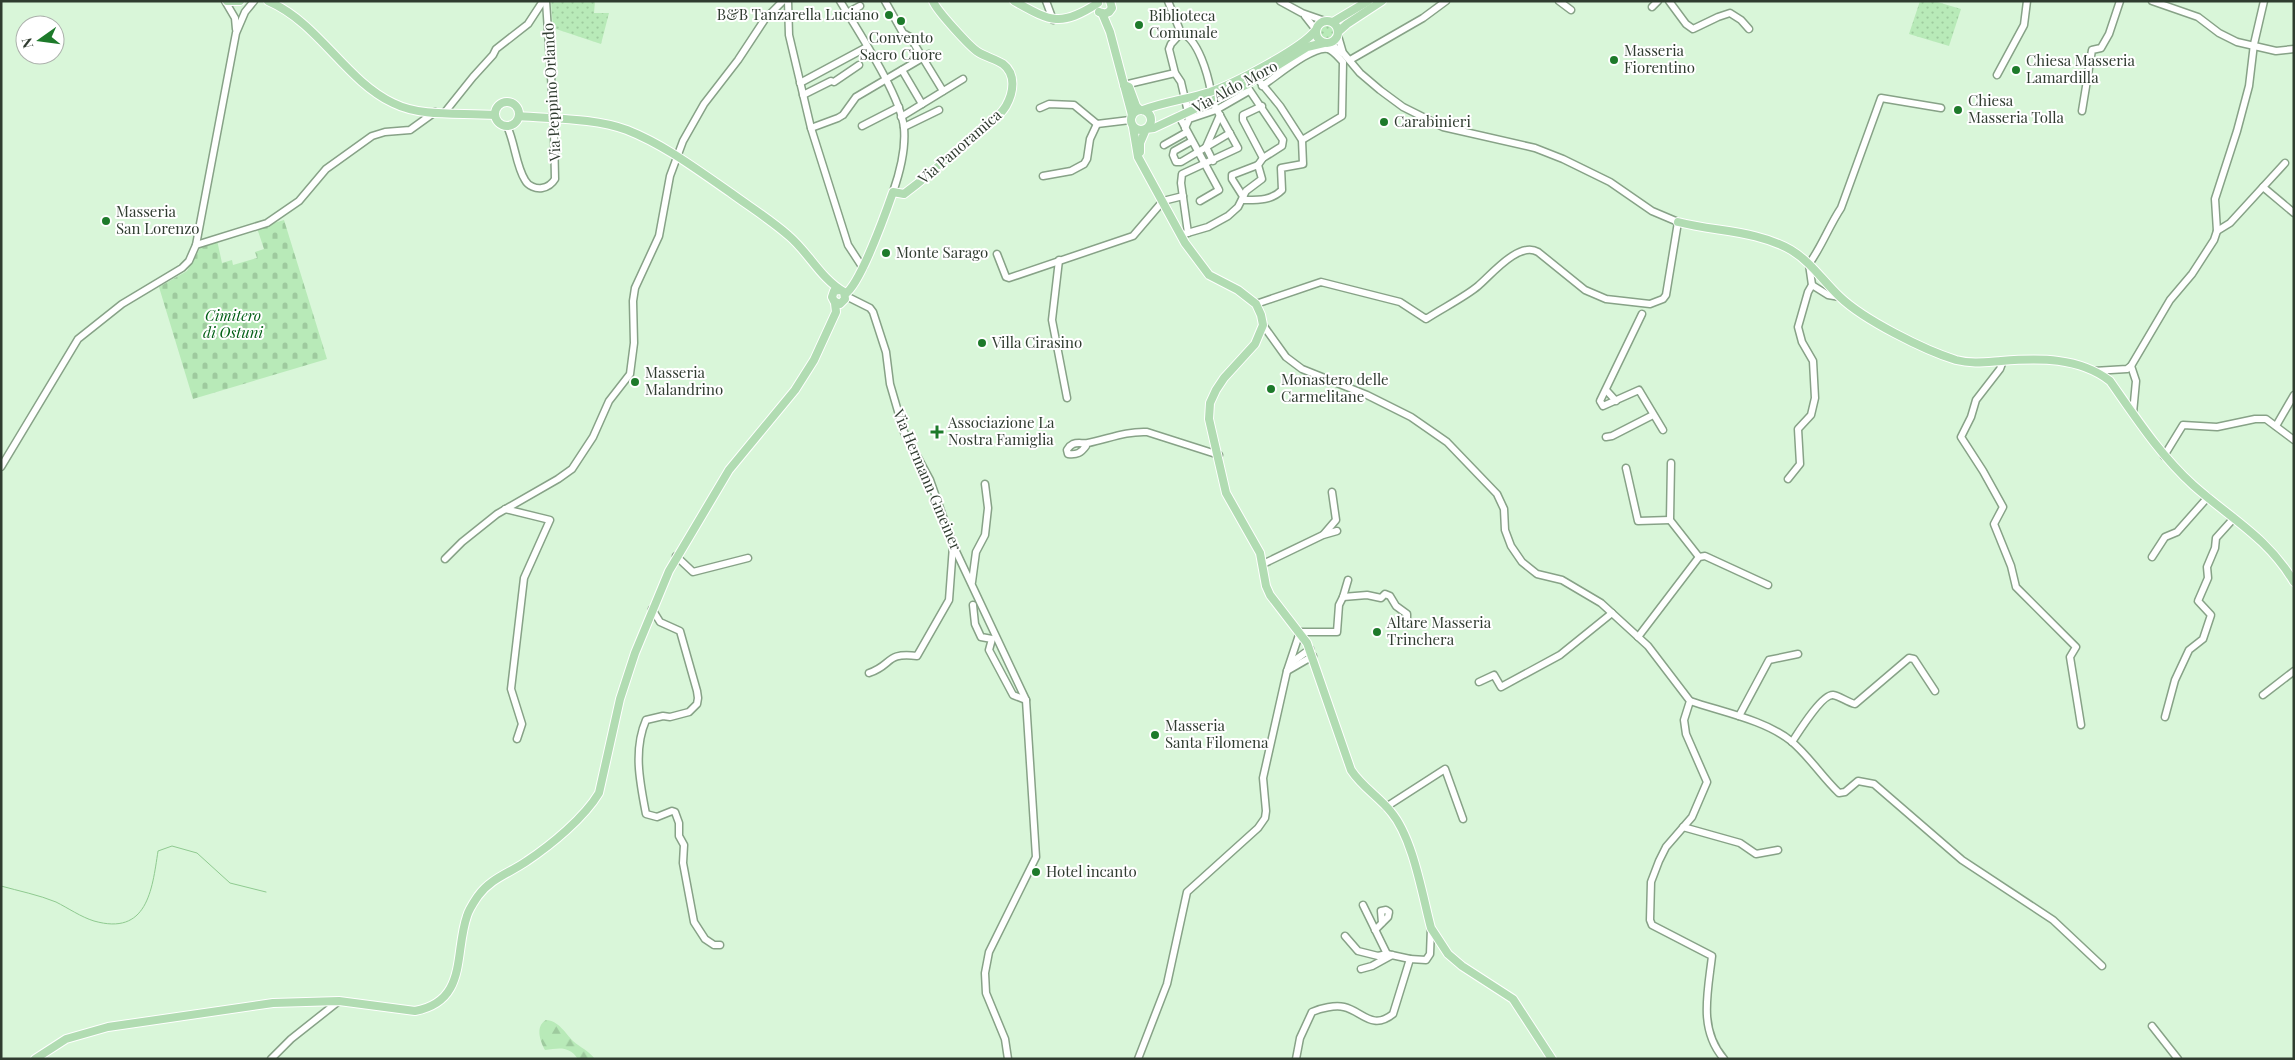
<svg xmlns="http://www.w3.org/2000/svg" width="2295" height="1060" font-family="'Playfair Display',serif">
  <defs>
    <pattern id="grass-dots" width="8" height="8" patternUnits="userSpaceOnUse" patternTransform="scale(1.25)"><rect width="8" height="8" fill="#b8eab8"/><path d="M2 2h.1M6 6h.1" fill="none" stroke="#9eca9e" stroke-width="1.8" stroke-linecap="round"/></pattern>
    <pattern id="forest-firs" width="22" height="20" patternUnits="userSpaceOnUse" patternTransform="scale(1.25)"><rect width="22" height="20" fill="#b8eab8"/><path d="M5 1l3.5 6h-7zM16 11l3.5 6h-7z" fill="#9eca9e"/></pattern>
    <pattern id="cemetery-stones" width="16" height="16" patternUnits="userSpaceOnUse" patternTransform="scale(1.25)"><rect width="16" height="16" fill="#b8eab8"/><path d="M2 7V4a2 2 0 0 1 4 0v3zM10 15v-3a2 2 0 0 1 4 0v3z" fill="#9eca9e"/></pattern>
  </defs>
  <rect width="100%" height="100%" fill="#d9f6d9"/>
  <g fill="url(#grass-dots)">
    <path d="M551 1H595L594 13H609L601 44 553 28Z"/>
    <path d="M1920 1H1934L1961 9 1949 46 1909 34Z"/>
    <circle cx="1327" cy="32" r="8"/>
  </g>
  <path fill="url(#forest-firs)" d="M546 1020C559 1021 565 1033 573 1041 581 1048 588 1050 595 1059H578C569 1046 560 1048 545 1050 540 1041 535 1026 546 1020Z"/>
  <path fill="url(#cemetery-stones)" d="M284 220 327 359 193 399 159 287 187 271 202 245 217 240 222 263 232 260 233 265 257 258 255 252 264 249 257 228Z"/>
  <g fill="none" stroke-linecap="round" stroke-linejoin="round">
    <path stroke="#8fca90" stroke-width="1" d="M1 886C19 891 39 895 56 902 68 908 81 917 94 921 147 936 152 891 158 851L172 846 197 853 230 883 266 892"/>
    <defs>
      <g id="minor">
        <path d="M225 1 235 18 236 29"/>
        <path d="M546 1 553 107"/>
        <path d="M788 1 789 35 811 128 848 245 863 268"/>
        <path d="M840 1C858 31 901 96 904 128 906 150 900 172 893 192"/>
        <path d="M885 1 903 33 910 37 943 91"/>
        <path d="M1046 1 1053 20"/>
        <path d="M1168 1 1181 33C1198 38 1208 75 1211 92"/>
        <path d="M1280 1 1302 13 1325 21"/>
        <path d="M1559 1 1571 10"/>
        <path d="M1669 1 1686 24 1693 29 1718 17 1730 13 1741 20 1749 29"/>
        <path d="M2152 1 2198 17 2219 33 2237 42 2276 51 2294 49"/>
        <path d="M1652 7 1658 1"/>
        <path d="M847 13 860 6"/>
        <path d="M1305 16 1316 30"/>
        <path d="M1181 33 1171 44 1169 49 1175 73 1181 82 1188 112"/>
        <path d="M1338 36 1343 53"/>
        <path d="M1350 60 1423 18 1446 1"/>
        <path d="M902 70 922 104"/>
        <path d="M1997 75 2024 25 2027 1"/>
        <path d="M800 83 867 47"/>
        <path d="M1124 85 1175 73"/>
        <path d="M1246 85 1283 140 1282 146 1263 158 1258 165"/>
        <path d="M1262 86C1276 77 1313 45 1328 49 1334 51 1338 57 1343 62L1342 116 1302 140"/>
        <path d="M803 95 831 81 834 82 859 65"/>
        <path d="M1262 106 1243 115V120L1263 158"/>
        <path d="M1040 108 1049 104 1074 105 1097 124"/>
        <path d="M2082 111 2092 50 2101 48 2109 34 2120 1"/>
        <path d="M445 112 473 77 493 55 496 49 528 24 543 1"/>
        <path d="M1179 116 1219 190 1200 201"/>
        <path d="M901 117 963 79"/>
        <path d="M1097 124 1130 120"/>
        <path d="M507 126C515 143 516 166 525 180 528 186 536 189 542 188 548 187 552 184 555 179L554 132"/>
        <path d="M862 126 899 107"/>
        <path d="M904 127 939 110"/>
        <path d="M811 128 838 118 843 115 856 97 929 54"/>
        <path d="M1185 128 1189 119 1216 110 1249 91"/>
        <path d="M1192 141 1174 151 1173 155 1176 162H1181L1230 133"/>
        <path d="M1164 145 1187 132"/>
        <path d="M1213 161 1206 147 1220 115"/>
        <path d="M1043 176 1071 171 1084 164 1087 159 1090 139 1097 124"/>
        <path d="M2263 187 2285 163"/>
        <path d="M1244 198 1232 179V175L1258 165"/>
        <path d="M1242 200C1257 200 1271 201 1282 190L1281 168 1303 164 1302 140 1280 106 1257 78"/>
        <path d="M2217 231 2230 223 2263 187 2294 213"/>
        <path d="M1188 233 1181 183 1182 174 1238 148 1212 101"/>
        <path d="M1184 234 1208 227 1228 216 1238 207 1246 191 1262 179 1258 165"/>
        <path d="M196 245 267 223 299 201 326 169 372 136 385 132 410 130 435 112"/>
        <path d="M997 254 1006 277 1009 278 1133 236 1163 201 1183 196"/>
        <path d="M1059 260 1052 320 1067 398"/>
        <path d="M1812 285 1828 295 1840 297"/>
        <path d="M846 296 870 308 873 312 886 352 890 384 904 432 930 480 953 545 1026 700 1036 857 989 952 985 973 986 993 1005 1039 1008 1059"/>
        <path d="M1256 304 1321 282 1400 302 1426 319C1441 309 1465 297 1478 286 1492 274 1519 241 1538 252L1585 290 1606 299 1650 304 1663 299 1666 295 1678 222 1652 211 1610 182 1563 159 1535 148 1443 127 1403 107 1380 90 1360 73 1344 54 1329 43"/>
        <path d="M1642 314 1600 401 1603 406 1639 390 1663 430"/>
        <path d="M1263 325 1286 357 1302 369 1367 395 1411 417 1447 442 1497 494 1504 509 1505 530 1511 546 1522 562 1537 574 1562 580 1601 603 1648 646 1690 701 1684 720 1686 734 1707 782 1692 817 1666 847 1659 861 1651 882 1650 920 1652 925 1712 956C1708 992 1698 1029 1724 1059"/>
        <path d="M2003 361 2000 369 1976 400 1971 417 1961 437 1983 471 2003 507 1994 524 2011 566 2016 587 2076 647 2070 657 2081 725"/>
        <path d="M2131 366 2136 381 2133 413"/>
        <path d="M2094 371 2127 369 2131 366 2170 300 2192 274 2214 240 2217 231 2215 199 2237 131 2249 86 2254 44 2264 1"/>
        <path d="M1606 390 1616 401"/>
        <path d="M2276 426 2294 395"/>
        <path d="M1606 437 1612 436 1653 415"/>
        <path d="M1086 444V446C1081 453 1077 455 1068 454L1067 450C1069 447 1069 446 1073 444 1078 442 1083 444 1088 443 1108 439 1126 431 1147 432L1219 455"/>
        <path d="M2164 456 2183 425 2217 427 2255 419H2266L2294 440"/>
        <path d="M1671 463 1670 520 1699 557"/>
        <path d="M1 467 78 339 122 304 182 268 189 261 196 245 236 33 245 12 254 1"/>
        <path d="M1626 468 1638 521 1670 520"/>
        <path d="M1788 479 1800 464 1798 429 1811 415 1815 398 1813 361 1802 342 1798 327 1808 292 1812 285 1809 264C1822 246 1829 226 1841 208L1881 98 1941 108"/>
        <path d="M505 509 550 520 524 578 511 689 522 724 517 739"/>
        <path d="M1324 534 1336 520 1332 492"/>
        <path d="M676 556 693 572 748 558"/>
        <path d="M2152 557 2165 537 2177 532 2208 497"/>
        <path d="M445 559 462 542 497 514 558 479 572 469 593 437 609 401 630 374 634 343 633 301 635 288 659 236 670 176 683 141 704 104 738 60 765 19 783 1"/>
        <path d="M1263 564 1323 535 1337 531"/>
        <path d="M972 582 976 552 985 535 988 508 985 484"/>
        <path d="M1343 597 1367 595 1381 598 1385 594 1390 596 1396 606 1407 614V618"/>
        <path d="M973 605 975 624 981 637 992 639 989 650 1013 695 1026 700"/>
        <path d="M652 609 660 622 680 631 697 691 698 698 697 704 689 712 670 717 663 716 646 720C633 750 640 783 646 814L657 817 672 811 675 812 679 823V836L684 845 683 863 694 922 705 939 714 945H720"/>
        <path d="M1638 637 1699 557 1705 556 1768 585"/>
        <path d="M1291 663 1310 649"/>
        <path d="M1287 671 1313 656"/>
        <path d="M869 673C893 665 885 652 917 656L949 600 953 546"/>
        <path d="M1479 682 1494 675 1501 687 1560 655 1612 613"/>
        <path d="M2263 695 2294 671"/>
        <path d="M1690 701C1722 712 1765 720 1791 741 1809 756 1822 777 1839 793L1845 792 1858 781 1874 784 1962 860 2053 920 2102 966"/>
        <path d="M1739 716 1769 660 1798 654"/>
        <path d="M2165 717 2175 680 2189 650 2203 639 2211 615 2198 601 2208 578 2207 567 2215 548 2216 538 2234 518"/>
        <path d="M1792 742C1798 733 1822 694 1833 695 1840 696 1847 702 1855 704L1909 658 1914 659 1935 691"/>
        <path d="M1386 807 1445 769 1463 819"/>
        <path d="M1683 827 1740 843 1756 854 1778 850"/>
        <path d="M1363 905 1387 954"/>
        <path d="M1375 930 1388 917 1389 912 1386 910 1381 911 1382 923"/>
        <path d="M1345 936 1358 951 1378 956 1387 954 1410 959"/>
        <path d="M1361 969 1372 966 1392 955"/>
        <path d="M2152 1026 2178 1059"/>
        <path d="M271 1059 291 1039 339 1001"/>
        <path d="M1138 1059 1167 984 1187 892 1258 828 1265 818 1266 811 1263 778 1287 671 1300 632H1337L1339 605 1343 597 1348 580"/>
        <path d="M1296 1059 1300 1038 1312 1012C1321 1008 1335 1005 1344 1007 1362 1011 1372 1031 1393 1014L1410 959 1426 960 1430 954 1431 928"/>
      </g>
      <g id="major">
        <path d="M227 1H240"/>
        <path d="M268 1C319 23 345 80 393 103 423 118 462 112 495 115"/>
        <path d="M1014 1C1050 21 1060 28 1098 3"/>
        <path d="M1099 12 1104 14 1109 12 1112 8 1110 1"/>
        <path d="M1102 13 1110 32 1132 115"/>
        <circle cx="1327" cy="32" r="11"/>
        <path d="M1333 22 1368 1"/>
        <path d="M1338 32 1347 24 1382 1"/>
        <path d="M1124 85 1129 87 1136 106 1140 110"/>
        <circle cx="507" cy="114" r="12"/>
        <circle cx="1141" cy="120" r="10"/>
        <path d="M1143 110C1164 102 1188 99 1210 92 1233 84 1301 49 1315 31"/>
        <path d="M519 116C554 119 594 118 627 130 665 145 699 171 731 193 750 207 771 220 789 236 809 253 821 279 844 292L845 299 840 304 834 301 832 297 834 291 839 290"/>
        <path d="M1133 127 1138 157 1185 243 1209 275 1238 290 1256 304 1261 315 1263 325 1255 344 1224 378 1216 390 1210 403 1209 419 1226 493 1260 553 1266 586 1270 595 1307 643 1351 770C1362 787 1379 797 1391 812 1413 838 1422 894 1431 928L1448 954 1462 966 1513 999 1552 1059"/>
        <path d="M1140 152V143L1146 129 1154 128 1246 85 1307 47 1324 43"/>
        <path d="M1678 222C1716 232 1756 230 1791 250 1811 262 1823 281 1840 297 1864 320 1924 350 1956 360 1971 364 1986 362 2001 361 2039 358 2079 357 2110 381 2136 418 2160 455 2193 485 2231 519 2267 537 2294 582"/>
        <path d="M845 294C860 285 886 212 893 192L904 194 917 184C937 168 956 151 976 135 986 126 999 118 1006 106 1014 92 1016 74 1003 64 995 59 986 57 978 52 970 47 936 10 933 1"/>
        <path d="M35 1059 66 1039 108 1027 273 1003 339 1001 415 1011C468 1001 454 953 467 916 469 909 474 902 478 896 491 878 510 873 527 861 551 845 584 818 599 793L620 699 635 653 669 571 729 470 795 390 814 360 836 312 835 303"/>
      </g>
    </defs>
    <use href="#minor" stroke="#87a287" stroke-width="9"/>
    <use href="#major" stroke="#fff" stroke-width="10"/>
    <use href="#minor" stroke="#fff" stroke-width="6"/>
    <use href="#major" stroke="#b1dcb2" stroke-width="8"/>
    <defs>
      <path id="minor-bridge" d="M553 107 554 132"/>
    </defs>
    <use href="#minor-bridge" stroke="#87a287" stroke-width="9" stroke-linecap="butt"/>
    <use href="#minor-bridge" stroke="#fff" stroke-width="6"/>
  </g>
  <g fill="#1d7a2a" stroke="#fff" stroke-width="2">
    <circle cx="889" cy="15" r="5"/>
    <circle cx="901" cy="21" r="5"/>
    <circle cx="1139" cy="25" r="5"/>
    <circle cx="1614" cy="60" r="5"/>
    <circle cx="2016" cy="70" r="5"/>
    <circle cx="1958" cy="110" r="5"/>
    <circle cx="1384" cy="122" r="5"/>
    <circle cx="106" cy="221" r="5"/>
    <circle cx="886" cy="253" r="5"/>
    <circle cx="982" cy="343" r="5"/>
    <circle cx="635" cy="382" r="5"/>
    <circle cx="1271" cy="389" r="5"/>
    <path d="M934.5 424.5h5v5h5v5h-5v5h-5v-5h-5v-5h5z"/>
    <circle cx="1377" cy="632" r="5"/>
    <circle cx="1155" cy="735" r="5"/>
    <circle cx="1036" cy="872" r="5"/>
  </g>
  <g text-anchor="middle" stroke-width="4" stroke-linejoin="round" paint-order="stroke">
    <g font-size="15" fill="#303c30" stroke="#fff" text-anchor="start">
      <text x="879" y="20" text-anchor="end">B&amp;B Tanzarella Luciano</text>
      <text x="1149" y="21">Biblioteca<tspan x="1149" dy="17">Comunale</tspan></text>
      <text x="901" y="43" text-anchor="middle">Convento<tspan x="901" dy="17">Sacro Cuore</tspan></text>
      <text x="1624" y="56">Masseria<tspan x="1624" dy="17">Fiorentino</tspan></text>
      <text x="2026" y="66">Chiesa Masseria<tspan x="2026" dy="17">Lamardilla</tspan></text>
      <text x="1968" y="106">Chiesa<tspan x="1968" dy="17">Masseria Tolla</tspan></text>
      <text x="1394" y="127">Carabinieri</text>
      <text x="116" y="217">Masseria<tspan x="116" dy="17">San Lorenzo</tspan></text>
      <text x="896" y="258">Monte Sarago</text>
      <text x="992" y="348">Villa Cirasino</text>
      <text x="645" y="378">Masseria<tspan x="645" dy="17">Malandrino</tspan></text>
      <text x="1281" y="385">Monastero delle<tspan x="1281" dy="17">Carmelitane</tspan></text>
      <text x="948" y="428">Associazione La<tspan x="948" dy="17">Nostra Famiglia</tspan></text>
      <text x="1387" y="628">Altare Masseria<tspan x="1387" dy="17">Trinchera</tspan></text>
      <text x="1165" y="731">Masseria<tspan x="1165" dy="17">Santa Filomena</tspan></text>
      <text x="1046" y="877">Hotel incanto</text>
    </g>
    <g font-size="15" fill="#303c30" stroke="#fff">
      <text transform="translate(1235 87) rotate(-28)" y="5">Via Aldo Moro</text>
      <text transform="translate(552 92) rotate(-93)" y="5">Via Peppino Orlando</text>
      <text transform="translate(960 147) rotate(-41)" y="5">Via Panoramica</text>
      <text transform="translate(927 480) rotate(67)" y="5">Via Hermann Gmeiner</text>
    </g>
    <g font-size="15" font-style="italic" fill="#005e14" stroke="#fff">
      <text x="233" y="321">Cimitero<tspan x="233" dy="17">di Ostuni</tspan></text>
    </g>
  </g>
  <rect width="2295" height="1060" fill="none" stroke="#303c30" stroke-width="5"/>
  <g transform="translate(40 40) rotate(256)"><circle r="24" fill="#ffffff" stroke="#acb1ac"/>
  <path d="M0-4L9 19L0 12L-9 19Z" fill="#1d7a2a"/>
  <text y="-8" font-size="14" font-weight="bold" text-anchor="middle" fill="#303c30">N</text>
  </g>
</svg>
